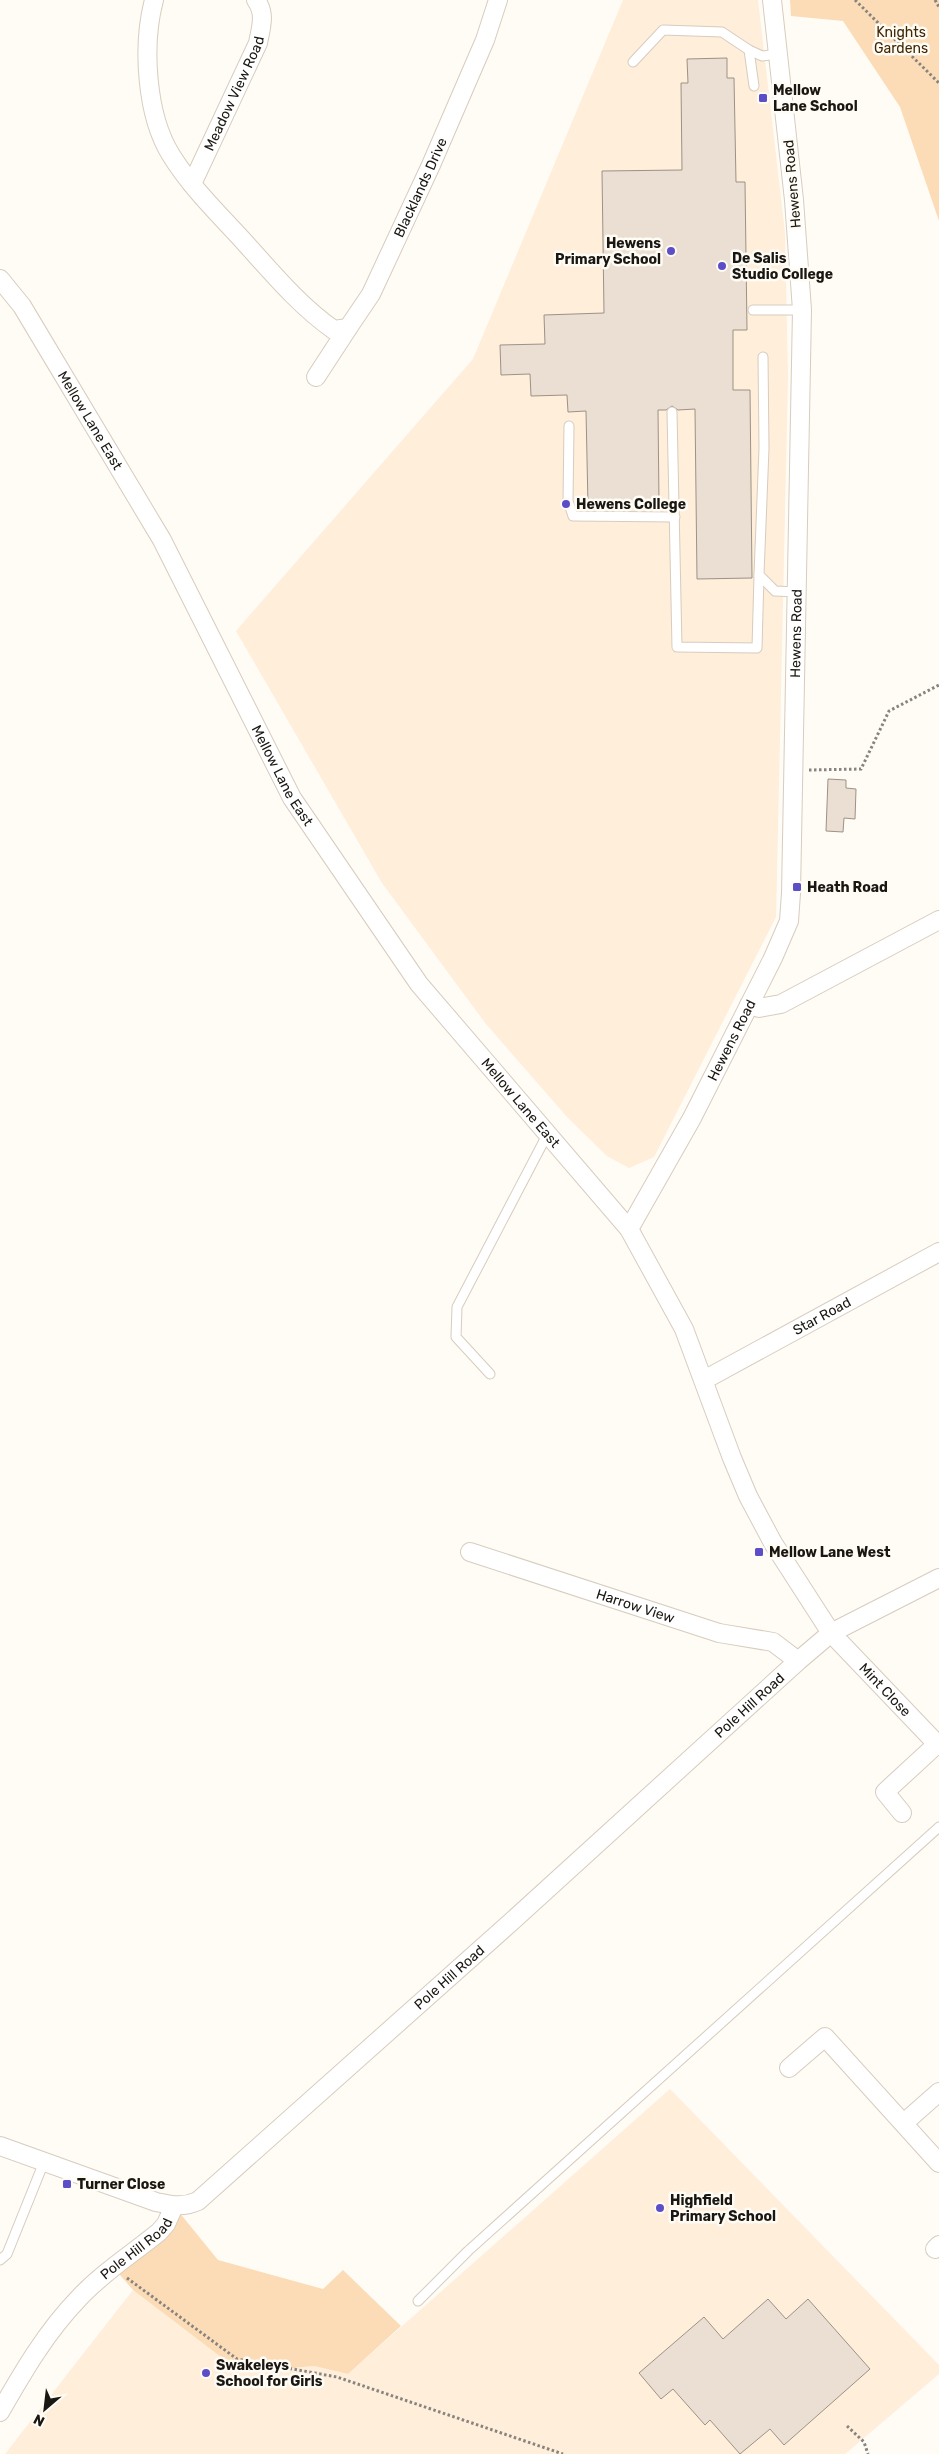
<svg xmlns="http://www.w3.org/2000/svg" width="939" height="2454" font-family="Rubik,sans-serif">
  <rect width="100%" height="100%" fill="#fffbf5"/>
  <g fill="#feeeda">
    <path d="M623 0H758L785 233 788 376 776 917 654 1157 629 1168 607 1156 568 1118 486 1024 382 883 236 631 473 359Z"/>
    <path d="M670 2089 939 2365V2374L845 2454H5L133 2290 234 2367 278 2370 314 2366 348 2374Z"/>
  </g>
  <g fill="#fcdcb6">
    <path d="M790 0H939V221L900 107 843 21 791 16Z"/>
    <path d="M174 2206 218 2260 323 2289 343 2270 401 2326 348 2374 314 2366 251 2372 234 2367 133 2290 114 2268Z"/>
  </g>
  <g fill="#eadfd2" stroke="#9c9285">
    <path d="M727 58V78H734L736 182H745L747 330H733V390H750L752 578 697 579 695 409 678 410 672 406 666 410H658L659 504 588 506 586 411 568 412 567 395 531 396 530 374 501 375 500 345 545 344 544 315 604 313 602 171 682 170 681 83H688L687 59Z"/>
    <path d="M828 779 846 780V788L856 789 855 819 844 818 843 832 826 831Z"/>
    <path d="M768 2299 786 2319 808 2299 870 2369 784 2445 770 2429 740 2454 710 2420 705 2425 673 2389 661 2399 639 2373 704 2317 723 2339Z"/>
  </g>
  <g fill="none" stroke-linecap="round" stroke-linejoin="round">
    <defs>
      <g id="lane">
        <path d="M749 50 754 86"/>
        <path d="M633 62 663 30 722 32 749 50 762 56 778 54"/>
        <path d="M753 310H802"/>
        <path d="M763 357 764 448 759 575 775 591 798 592"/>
        <path d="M672 412 677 647 757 648 759 575"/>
        <path d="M569 426 568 501 573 516 675 517"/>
        <path d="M490 1374 456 1337 457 1307 547 1135"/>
        <path d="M0 2260 7 2254 44 2162"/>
        <path d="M418 2301 468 2251 939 1827"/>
      </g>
      <g id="street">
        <path id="s1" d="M154 0C142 45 146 115 171 155 192 189 221 216 247 245 274 275 301 307 334 330L348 328 371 294 431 165 485 40 498 0"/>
        <path id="s2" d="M192 184 258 43C261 27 266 14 256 0"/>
        <path id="s3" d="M0 279 22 306 162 540 292 798 419 984 629 1229 684 1329 732 1458 748 1496 773 1543 831 1633 939 1746"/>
        <path d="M316 377 348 328"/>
        <path d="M749 1005 759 1008 781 1004 939 920"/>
        <path id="s4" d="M629 1229 692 1118 773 958 789 921 791 893 802 310 794 200 772 0"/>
        <path id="s5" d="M704 1380 939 1252"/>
        <path id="s6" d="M470 1552 719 1633 773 1642 798 1661"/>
        <path d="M902 1813 885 1792 937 1744"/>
        <path d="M789 2068 825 2037 939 2163"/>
        <path d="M905 2122 939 2092"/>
        <path id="s7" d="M0 2146 156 2202C171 2205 183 2208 198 2201L510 1923 798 1661 831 1633 939 1578"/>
        <path d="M935 2249 939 2245"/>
        <path id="s8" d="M0 2412C23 2372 46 2332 79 2298 102 2273 132 2254 159 2232L166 2224 174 2206"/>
      </g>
    </defs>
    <use href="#lane" stroke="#d7ccbe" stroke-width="11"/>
    <use href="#street" stroke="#d7ccbe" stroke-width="20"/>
    <g stroke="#87837e" stroke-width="3" stroke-dasharray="2.5 2.5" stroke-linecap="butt">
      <path d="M855 0 939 83"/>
      <path d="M935 0 939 7"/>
      <path d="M809 770 861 769 889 711 939 685"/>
      <path d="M127 2278 237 2359 337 2377 563 2454"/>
      <path d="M847 2426 864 2442 868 2454"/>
    </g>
    <use href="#lane" stroke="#fff" stroke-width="9"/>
    <use href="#street" stroke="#fff" stroke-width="18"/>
  </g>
  <g fill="#5b4ec6" stroke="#fffbf5" stroke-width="2">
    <rect x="758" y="93" width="10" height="10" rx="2.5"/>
    <circle cx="671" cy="251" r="5"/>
    <circle cx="722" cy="266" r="5"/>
    <circle cx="566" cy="504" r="5"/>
    <rect x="792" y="882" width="10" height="10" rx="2.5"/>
    <rect x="754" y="1547" width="10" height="10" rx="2.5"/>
    <rect x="62" y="2179" width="10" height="10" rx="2.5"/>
    <circle cx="660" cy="2208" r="5"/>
    <circle cx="206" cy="2373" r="5"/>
  </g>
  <g text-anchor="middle" stroke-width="5" stroke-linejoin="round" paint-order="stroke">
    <g font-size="14" fill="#412700" stroke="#fffbf5">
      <text x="901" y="37">Knights<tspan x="901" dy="16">Gardens</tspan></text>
    </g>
    <g font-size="14" font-weight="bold" fill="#1a1712" stroke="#fffbf5" text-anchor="start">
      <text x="773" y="95">Mellow<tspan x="773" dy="16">Lane School</tspan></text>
      <text x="661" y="248" text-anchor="end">Hewens<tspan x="661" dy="16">Primary School</tspan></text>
      <text x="732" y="263">De Salis<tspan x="732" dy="16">Studio College</tspan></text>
      <text x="576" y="509">Hewens College</text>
      <text x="807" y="892">Heath Road</text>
      <text x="769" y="1557">Mellow Lane West</text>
      <text x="77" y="2189">Turner Close</text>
      <text x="670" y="2205">Highfield<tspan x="670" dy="16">Primary School</tspan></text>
      <text x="216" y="2370">Swakeleys<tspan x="216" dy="16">School for Girls</tspan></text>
    </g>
    <g font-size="14" fill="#1a1712" stroke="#fffbf5">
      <text dy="5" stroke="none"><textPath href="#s2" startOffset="100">Meadow View Road</textPath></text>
      <text transform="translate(792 184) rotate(-95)" y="5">Hewens Road</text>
      <text dy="5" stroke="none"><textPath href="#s1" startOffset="572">Blacklands Drive</textPath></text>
      <text dy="5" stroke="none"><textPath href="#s3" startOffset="168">Mellow Lane East</textPath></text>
      <text dy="5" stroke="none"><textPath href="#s4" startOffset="635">Hewens Road</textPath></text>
      <text dy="5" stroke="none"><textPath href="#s3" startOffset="572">Mellow Lane East</textPath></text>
      <text dy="5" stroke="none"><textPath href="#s4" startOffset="215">Hewens Road</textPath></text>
      <text dy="5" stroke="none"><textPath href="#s3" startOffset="978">Mellow Lane East</textPath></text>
      <text dy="5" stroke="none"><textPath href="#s5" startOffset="134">Star Road</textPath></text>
      <text dy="5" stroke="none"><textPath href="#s6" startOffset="174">Harrow View</textPath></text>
      <text dy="5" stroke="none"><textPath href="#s3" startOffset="1676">Mint Close</textPath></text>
      <text dy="5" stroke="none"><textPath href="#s7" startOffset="950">Pole Hill Road</textPath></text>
      <text dy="5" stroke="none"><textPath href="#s7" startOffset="545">Pole Hill Road</textPath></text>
      <text dy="5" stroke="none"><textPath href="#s8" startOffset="215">Pole Hill Road</textPath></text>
    </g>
  </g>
  <g transform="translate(45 2409) rotate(208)" stroke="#fffbf5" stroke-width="4" paint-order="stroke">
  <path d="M0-4L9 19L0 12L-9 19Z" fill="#1a1712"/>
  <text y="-8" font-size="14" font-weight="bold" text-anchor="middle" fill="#1a1712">N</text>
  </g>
</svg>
